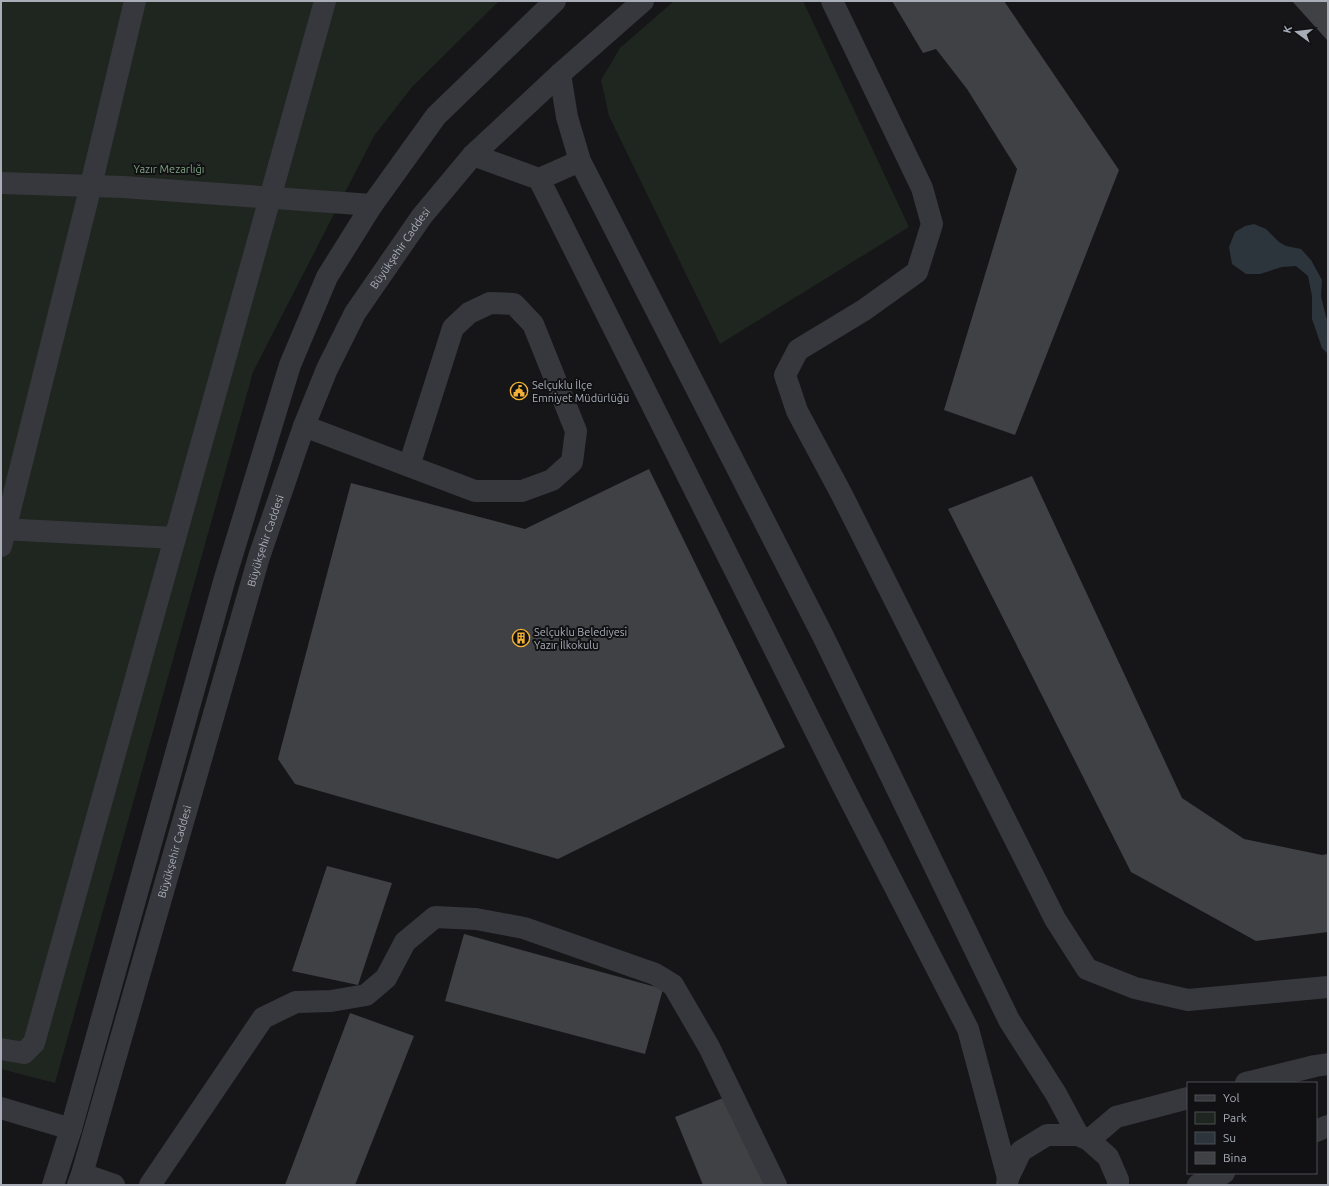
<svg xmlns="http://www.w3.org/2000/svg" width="1329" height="1186" font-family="Ubuntu,sans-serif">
  <rect width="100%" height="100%" fill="#161618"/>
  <g fill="#1e261f">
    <path d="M1 1H499L412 87 374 136 253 372 55 1083 1 1069Z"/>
    <path d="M674 1H803L909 227 720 344 609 116 601 80 620 48Z"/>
  </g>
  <path fill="#2c353c" d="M1254 224 1266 229 1279 242 1286 246 1301 249 1311 260 1322 280 1321 296 1326 317 1328 321V354L1322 348 1312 319V296L1308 276 1296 266 1282 267 1260 274H1246L1232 264 1229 247 1235 232 1245 226Z"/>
  <g fill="#404145">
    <path d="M892 1H1004L1119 170 1015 435 944 410 1017 169 967 89 936 49 923 53Z"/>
    <path d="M1292 1H1328V41Z"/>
    <path d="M649 469 785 747 558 859 295 784 278 759 351 483 525 529Z"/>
    <path d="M1032 476 1182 798 1244 839 1322 855 1328 854V932L1256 941 1131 872 948 509Z"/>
    <path d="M327 866 392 883 358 985 292 971Z"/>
    <path d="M464 934 663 989 645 1054 445 1001Z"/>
    <path d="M350 1013 414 1036 355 1185H285Z"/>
    <path d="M728 1096 768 1185H703L675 1117Z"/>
  </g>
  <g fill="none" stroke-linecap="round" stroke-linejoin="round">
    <g stroke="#37383d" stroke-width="22">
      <path d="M832 1 922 188 932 224 917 272 864 310 798 350 785 375 797 411 842 495 1055 919 1087 969 1135 988 1188 1000 1328 987"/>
      <path d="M560 74 567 117 580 161 823 636 1009 1020 1056 1094 1078 1135"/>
      <path d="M473 155 539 179 843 786 968 1029 1008 1178"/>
      <path d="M539 179 580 161"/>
      <path d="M1 183 123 187 372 205"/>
      <path d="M304 426 409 466 475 491H522L552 480 572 462 576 431 533 324 514 304 490 303 469 313 453 328 409 466"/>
      <path d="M1 529 175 538"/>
      <path d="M1 546 91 185 135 1"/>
      <path d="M1 1049 24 1053 34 1043 325 1"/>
      <path d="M1246 1083 1315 1066 1328 1064"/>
      <path d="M1 1108 71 1129"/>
      <path d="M1316 1131 1328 1126"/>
      <path d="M1089 1140 1116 1117 1188 1098"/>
      <path d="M82 1174 114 1185"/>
      <path d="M1007 1184 1008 1178 1021 1151 1047 1135H1078L1089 1140 1108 1157 1118 1180V1185"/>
      <path d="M53 1185 71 1129 225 578 290 365 327 277 372 205 436 116 555 1"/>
      <path id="s1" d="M78 1185 82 1174 259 557 304 426 327 369 355 313 422 216 473 155 560 74 643 1"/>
      <path d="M150 1185 263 1018 296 1002 331 1001 366 995 386 978 405 942 435 917 476 919 524 928 655 974 673 985 709 1047 776 1185"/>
      <path d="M1198 1185 1224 1173"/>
    </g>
  </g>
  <defs>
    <symbol id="civic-ring" viewBox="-11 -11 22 22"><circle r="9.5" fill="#111113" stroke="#f2b134" stroke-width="1.5"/><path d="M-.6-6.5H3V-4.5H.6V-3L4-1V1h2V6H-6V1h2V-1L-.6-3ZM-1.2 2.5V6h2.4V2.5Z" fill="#f2b134"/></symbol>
    <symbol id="building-ring" viewBox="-11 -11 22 22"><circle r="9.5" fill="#111113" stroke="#f2b134" stroke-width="1.5"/><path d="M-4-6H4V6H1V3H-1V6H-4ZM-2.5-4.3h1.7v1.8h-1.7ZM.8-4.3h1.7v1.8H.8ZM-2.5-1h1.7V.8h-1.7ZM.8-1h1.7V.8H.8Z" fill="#f2b134"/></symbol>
  </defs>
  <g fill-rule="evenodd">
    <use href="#civic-ring" x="509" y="381" width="20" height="20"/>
    <use href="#building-ring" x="511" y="628" width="20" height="20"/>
  </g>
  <g text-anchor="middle" stroke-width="4" stroke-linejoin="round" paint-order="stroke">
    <g font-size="11" fill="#7fa381" stroke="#111113">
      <text x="169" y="173">Yazır Mezarlığı</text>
    </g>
    <g font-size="11" fill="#a8adb8" stroke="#111113">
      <text dy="4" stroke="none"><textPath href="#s1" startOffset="995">Büyükşehir Caddesi</textPath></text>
      <text dy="4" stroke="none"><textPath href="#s1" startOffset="671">Büyükşehir Caddesi</textPath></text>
      <text dy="4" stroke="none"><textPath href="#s1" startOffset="347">Büyükşehir Caddesi</textPath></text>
    </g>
    <g font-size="11" fill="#a8adb8" stroke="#111113" text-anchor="start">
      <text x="532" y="389">Selçuklu İlçe<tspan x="532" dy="13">Emniyet Müdürlüğü</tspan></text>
      <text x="534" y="636">Selçuklu Belediyesi<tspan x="534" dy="13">Yazır İlkokulu</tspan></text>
    </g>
  </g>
  <rect width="1329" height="1186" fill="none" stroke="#a8adb8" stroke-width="4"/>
  <rect x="1187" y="1082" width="130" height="92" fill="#111113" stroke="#4d4f55"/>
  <rect x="1195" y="1095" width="20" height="6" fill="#37383d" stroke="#4d4f55"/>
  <text x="1223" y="1102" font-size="12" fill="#a8adb8">Yol</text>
  <rect x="1195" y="1112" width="20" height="12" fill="#1e261f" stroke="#4d4f55"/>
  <text x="1223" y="1122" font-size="12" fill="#a8adb8">Park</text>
  <rect x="1195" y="1132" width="20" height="12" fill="#2c353c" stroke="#4d4f55"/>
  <text x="1223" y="1142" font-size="12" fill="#a8adb8">Su</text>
  <rect x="1195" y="1152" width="20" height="12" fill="#404145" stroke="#4d4f55"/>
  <text x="1223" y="1162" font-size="12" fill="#a8adb8">Bina</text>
  <g transform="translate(1297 32) rotate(285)" stroke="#111113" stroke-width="3" paint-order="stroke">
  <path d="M0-3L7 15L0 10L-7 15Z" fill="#a8adb8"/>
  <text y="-6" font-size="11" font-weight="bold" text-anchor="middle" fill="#a8adb8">K</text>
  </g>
</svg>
